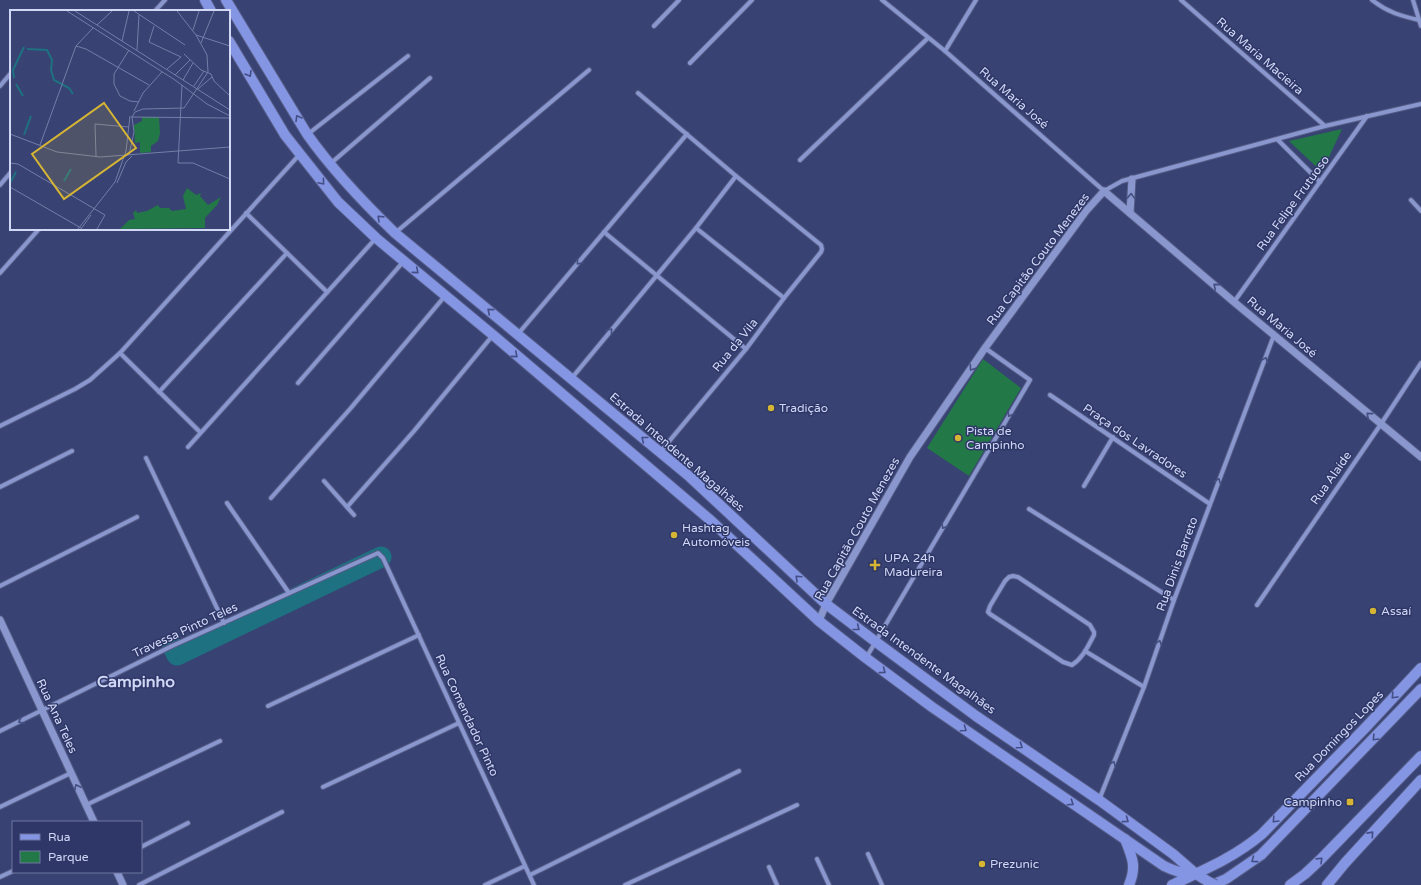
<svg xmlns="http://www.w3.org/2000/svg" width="1421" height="885" font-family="'Varela Round',sans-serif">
  <rect width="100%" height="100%" fill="#384273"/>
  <g fill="#227846">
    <path d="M1342 129 1322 172 1289 141Z"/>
    <path d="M983 359 1021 388 969 476 927 448Z"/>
  </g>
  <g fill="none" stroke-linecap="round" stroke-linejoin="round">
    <path stroke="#1e7180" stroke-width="21" d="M173 647 177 655 381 557"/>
    <defs>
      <g id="minor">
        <path d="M882 0 945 51 1104 191 1122 181 1325 126 1421 104"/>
        <path d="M1181 0 1325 126"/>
        <path d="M1372 0C1387 12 1401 16 1419 20"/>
        <path d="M1413 0 1421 26"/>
        <path d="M155 11 165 0"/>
        <path d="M654 26 679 0"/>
        <path d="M945 51 976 0"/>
        <path d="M690 63 752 0"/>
        <path d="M0 86 11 73"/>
        <path d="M638 93 736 176 821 245 822 249 821 252 784 298 746 349 661 451"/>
        <path d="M308 134 408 56"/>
        <path d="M1278 140 1320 182"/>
        <path d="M800 160 928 38"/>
        <path d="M330 164 430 78"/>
        <path d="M0 185 11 172"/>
        <path d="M1411 200 1421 211"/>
        <path d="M246 213 327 292"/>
        <path d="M696 228 784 298"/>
        <path d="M604 232 746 349"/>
        <path d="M395 233 589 70"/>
        <path d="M0 273 39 229"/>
        <path d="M1234 302 1367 116"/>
        <path d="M518 334 687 134"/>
        <path d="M120 353 200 432"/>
        <path d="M571 379 696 228 736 176"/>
        <path d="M298 383 403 262"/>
        <path d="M159 392 287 253"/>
        <path d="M1050 395 1210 504"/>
        <path d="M0 426 75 389 90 380 120 353 300 154"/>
        <path d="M188 447 376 238"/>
        <path d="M146 458 224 623"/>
        <path d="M324 481 354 515"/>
        <path d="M1084 486 1113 437"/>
        <path d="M0 487 72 451"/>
        <path d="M271 498 350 409 445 296"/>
        <path d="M227 503 289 593"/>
        <path d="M347 507 414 431 493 335"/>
        <path d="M1029 509 1174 600"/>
        <path d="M1013 576 1018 577 1090 625 1094 632V635C1088 646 1083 658 1072 665L1063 662 990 614 988 612 990 606 1005 581 1009 577Z"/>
        <path d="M0 586 137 517"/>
        <path d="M1257 605 1381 424 1421 363"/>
        <path d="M1085 651 1144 687"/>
        <path d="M866 658 1030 380 985 348"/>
        <path d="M268 706 419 635"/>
        <path d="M0 731 172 646 378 553 383 558 534 885"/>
        <path d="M323 787 459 723"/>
        <path d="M1099 800 1144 687 1174 600 1274 335"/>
        <path d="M86 805 220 741"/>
        <path d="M0 807 71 773"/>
        <path d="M141 847 188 823"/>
        <path d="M868 854 882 885"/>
        <path d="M817 859 829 885"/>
        <path d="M769 867 777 885"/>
        <path d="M530 875 739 771"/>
        <path d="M0 877 13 871"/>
        <path d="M139 885 282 812"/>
        <path d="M485 885 525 866"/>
        <path d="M625 885 797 805"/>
      </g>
      <g id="tertiary">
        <path d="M1130 213 1132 179"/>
        <path d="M0 620 94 822"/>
        <path d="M819 621 826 604 910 457 985 348 1086 211 1104 191 1234 302 1421 457"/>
        <path d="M117 872 123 885"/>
      </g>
      <g id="primary">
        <path d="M205 0 211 11"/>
        <path d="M226 0 307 134C333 171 363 202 395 233L690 477 826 604 876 642 976 716 1099 800 1173 854 1196 874 1209 882"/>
        <path d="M229 41 285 135 300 154 338 202 376 238 493 335 709 519 819 621 866 658 932 707 1164 866C1175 871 1183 874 1196 874"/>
        <path d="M1125 839C1132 857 1137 866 1129 885"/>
        <path d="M1172 885C1204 870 1235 857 1262 834L1367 726 1421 668"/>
        <path d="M1212 885 1226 879 1261 855 1421 689"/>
        <path d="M1290 885 1305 874 1320 860 1421 756"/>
        <path d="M1327 885 1345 863 1421 780"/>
      </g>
    </defs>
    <use href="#minor" stroke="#555c86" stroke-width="6"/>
    <use href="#tertiary" stroke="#555c86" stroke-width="9"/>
    <use href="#primary" stroke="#555c86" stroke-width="12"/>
    <use href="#minor" stroke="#8997ce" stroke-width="4"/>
    <use href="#tertiary" stroke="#8997ce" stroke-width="7"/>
    <use href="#primary" stroke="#8495e3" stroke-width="10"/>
    <defs>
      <path id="primary-bridge" d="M1209 882 1215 885"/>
    </defs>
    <use href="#primary-bridge" stroke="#555c86" stroke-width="12" stroke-linecap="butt"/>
    <use href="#primary-bridge" stroke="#8495e3" stroke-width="10"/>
  </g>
  <defs><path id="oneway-chevron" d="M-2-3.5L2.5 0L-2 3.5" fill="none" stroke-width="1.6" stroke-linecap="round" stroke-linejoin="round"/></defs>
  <g stroke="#444e86">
    <use href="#oneway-chevron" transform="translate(249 74) rotate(59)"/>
    <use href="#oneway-chevron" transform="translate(298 118) rotate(-121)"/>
    <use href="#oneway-chevron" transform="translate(322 182) rotate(50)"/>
    <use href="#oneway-chevron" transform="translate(380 218) rotate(-136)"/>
    <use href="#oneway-chevron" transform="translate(416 271) rotate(40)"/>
    <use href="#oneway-chevron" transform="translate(490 311) rotate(-140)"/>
    <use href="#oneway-chevron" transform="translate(515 355) rotate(41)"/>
    <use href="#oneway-chevron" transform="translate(644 439) rotate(-141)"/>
    <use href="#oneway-chevron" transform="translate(798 578) rotate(-137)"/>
    <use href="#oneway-chevron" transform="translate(857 628) rotate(38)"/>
    <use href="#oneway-chevron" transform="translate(883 671) rotate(37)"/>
    <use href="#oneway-chevron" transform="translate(1394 696) rotate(133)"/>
    <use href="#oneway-chevron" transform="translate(964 729) rotate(35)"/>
    <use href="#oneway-chevron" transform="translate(1375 738) rotate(134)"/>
    <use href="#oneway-chevron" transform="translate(1020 746) rotate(35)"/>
    <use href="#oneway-chevron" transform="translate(1071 803) rotate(34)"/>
    <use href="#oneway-chevron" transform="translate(1126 820) rotate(36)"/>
    <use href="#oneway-chevron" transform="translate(1275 820) rotate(134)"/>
    <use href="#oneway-chevron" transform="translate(1371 834) rotate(-48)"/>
    <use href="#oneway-chevron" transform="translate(1254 860) rotate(143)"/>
    <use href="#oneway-chevron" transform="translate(1320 860) rotate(-44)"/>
  </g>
  <g stroke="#454f81">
    <use href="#oneway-chevron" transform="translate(1131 196) rotate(-88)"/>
    <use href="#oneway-chevron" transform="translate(579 262) rotate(130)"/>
    <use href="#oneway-chevron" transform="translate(1216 286) rotate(-140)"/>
    <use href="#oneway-chevron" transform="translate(610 331) rotate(-50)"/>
    <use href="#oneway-chevron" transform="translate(1265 360) rotate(-69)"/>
    <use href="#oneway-chevron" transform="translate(972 368) rotate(125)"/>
    <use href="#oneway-chevron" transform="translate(1010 414) rotate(121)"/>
    <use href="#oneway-chevron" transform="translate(1369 415) rotate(-140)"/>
    <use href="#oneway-chevron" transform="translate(1218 481) rotate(-69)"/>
    <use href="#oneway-chevron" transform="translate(944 526) rotate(120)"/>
    <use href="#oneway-chevron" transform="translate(1159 643) rotate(-71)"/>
    <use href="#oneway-chevron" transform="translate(21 721) rotate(155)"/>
    <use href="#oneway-chevron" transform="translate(1113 764) rotate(-68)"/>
    <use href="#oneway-chevron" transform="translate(77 787) rotate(-115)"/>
  </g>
  <g fill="#d6b534" stroke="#2e3767" stroke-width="1.5">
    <circle cx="771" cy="408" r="4"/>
    <circle cx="958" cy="438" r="4"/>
    <circle cx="674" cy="535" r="4"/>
    <path d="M873 559h4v4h4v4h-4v4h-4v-4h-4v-4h4z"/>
    <circle cx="1373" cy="611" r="4"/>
    <rect x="1346" y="798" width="8" height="8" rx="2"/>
    <circle cx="982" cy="864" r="4"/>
  </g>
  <g text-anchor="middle" stroke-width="3" stroke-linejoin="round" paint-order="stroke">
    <g font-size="12" fill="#d0d8f6" stroke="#2e3767">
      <text transform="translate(1260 56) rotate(41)" y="4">Rua Maria Macieira</text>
      <text transform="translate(1014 98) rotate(41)" y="4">Rua Maria José</text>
      <text transform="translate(1293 203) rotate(-54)" y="4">Rua Felipe Frutuoso</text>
      <text transform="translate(1038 259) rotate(-53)" y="4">Rua Capitão Couto Menezes</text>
      <text transform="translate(1282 327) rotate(40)" y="4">Rua Maria José</text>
      <text transform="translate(735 345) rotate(-51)" y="4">Rua da Vila</text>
      <text transform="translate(1135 441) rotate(34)" y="4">Praça dos Lavradores</text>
      <text transform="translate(677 452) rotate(41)" y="4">Estrada Intendente Magalhães</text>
      <text transform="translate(1331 478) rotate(-55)" y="4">Rua Alaíde</text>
      <text transform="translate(857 529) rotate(-61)" y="4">Rua Capitão Couto Menezes</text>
      <text transform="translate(1177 564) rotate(-70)" y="4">Rua Dinis Barreto</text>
      <text transform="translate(185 630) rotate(-25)" y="4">Travessa Pinto Teles</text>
      <text transform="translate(924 660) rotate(36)" y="4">Estrada Intendente Magalhães</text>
      <text transform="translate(467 715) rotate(65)" y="4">Rua Comendador Pinto</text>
      <text transform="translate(57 716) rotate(65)" y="4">Rua Ana Teles</text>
      <text transform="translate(1339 736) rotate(-46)" y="4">Rua Domingos Lopes</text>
    </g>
    <g font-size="12" fill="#d0d8f6" stroke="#2e3767" text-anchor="start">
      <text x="779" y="412">Tradição</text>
      <text x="966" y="435">Pista de<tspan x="966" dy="14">Campinho</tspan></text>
      <text x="682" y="532">Hashtag<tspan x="682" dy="14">Automóveis</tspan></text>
      <text x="884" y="562">UPA 24h<tspan x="884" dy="14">Madureira</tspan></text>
      <text x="1381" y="615">Assaí</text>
      <text x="1342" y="806" text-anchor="end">Campinho</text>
      <text x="990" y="868">Prezunic</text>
    </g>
    <g font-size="16" font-weight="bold" fill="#d0d8f6" stroke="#2e3767">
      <text x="136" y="687">Campinho</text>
    </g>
  </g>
  <g transform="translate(10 10)">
    <rect width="220" height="220" fill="#384273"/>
    <path d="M132 107H149L150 123 148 131 141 136V142L130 143V132L125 133 124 115 132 111ZM177 178 186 185 191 183 190 186 198 195 211 187 207 195 195 208V218L110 219 119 210 125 209 123 203 126 200 127 203 137 201 148 195 150 198H159L162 201 176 199 173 186Z" fill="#227846"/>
    <path fill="none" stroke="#1e7180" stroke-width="2" d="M17 39 37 40 42 50 41 60 44 70 59 78 63 84M4 68 3 60 14 37M6 74 13 86M14 125 21 106M54 171 61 159M0 173 6 162"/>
    <path fill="none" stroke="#757ea7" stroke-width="1" d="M57 1 165 70 197 94 220 106M65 1 220 100M124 1 175 35M87 15 102 1M144 16 139 32 171 47M183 20 189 1M186 25 220 36M112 31 119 1M191 33 204 1M66 36 76 39 139 75M119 40 104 64V74L110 86 120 91 129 92M127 40 129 5M174 44 191 60 201 64 204 71 220 86M157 59 171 47M165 65 180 50M173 70 183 53M172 75 168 153H183L220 169M184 76 194 61M188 79 202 67M124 101 133 83 152 62M121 107 220 108M0 124 47 142 90 147 220 137M30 135 66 36 83 18M119 145 124 122 122 107 125 102 133 99 174 98 198 62 197 45 186 25 167 1M86 146 85 114 119 117M0 153 8 154 95 205 87 219M107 173 116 152 122 146M0 177 71 218M68 219 105 172 116 141 120 106M71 219 81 205"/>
    <path fill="#d6b534" fill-opacity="0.15" stroke="#d6b534" stroke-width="2" d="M94 93 126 138 54 189 22 144Z"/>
    <rect width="220" height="220" fill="none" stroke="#d0d8f6" stroke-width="2"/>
  </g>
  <rect x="12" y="821" width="130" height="52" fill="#2e3767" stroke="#6f77a0"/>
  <rect x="20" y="834" width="20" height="6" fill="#8495e3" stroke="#6f77a0"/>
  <text x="48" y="841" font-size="12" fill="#d0d8f6">Rua</text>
  <rect x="20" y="851" width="20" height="12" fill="#227846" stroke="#6f77a0"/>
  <text x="48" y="861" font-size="12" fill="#d0d8f6">Parque</text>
</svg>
